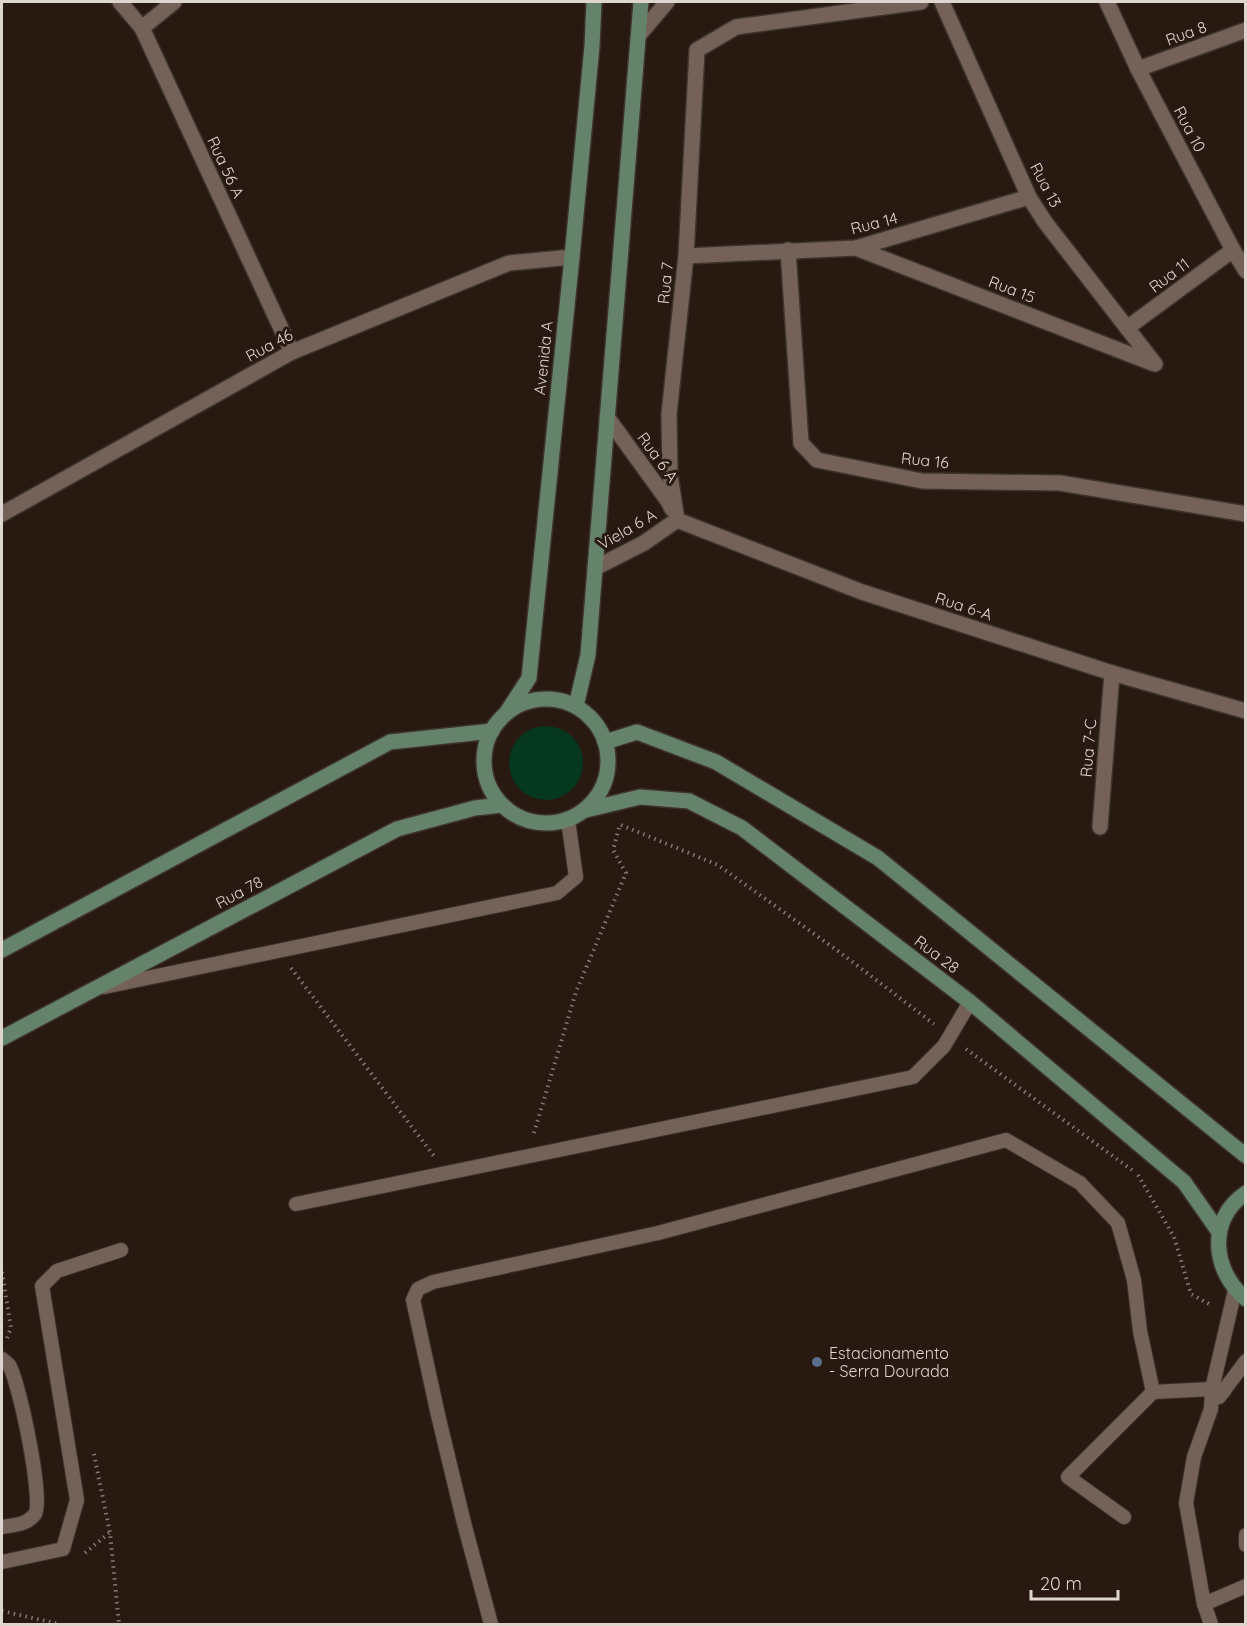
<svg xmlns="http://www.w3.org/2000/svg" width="1247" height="1626" font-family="Quicksand,sans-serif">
  <rect width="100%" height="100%" fill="#281a11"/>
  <circle fill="#05381e" cx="546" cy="763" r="37"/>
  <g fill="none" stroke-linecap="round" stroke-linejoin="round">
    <defs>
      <g id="lane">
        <path d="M104 987 557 893 576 877 568 820"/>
        <path d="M296 1204 913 1077 944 1046 970 1002"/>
        <path d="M2 1359C3 1360 7 1363 9 1365 19 1381 44 1500 35 1514 27 1525 14 1525 2 1527"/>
        <path d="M1219 1397 1246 1361"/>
        <path d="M1124 1517 1068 1477 1153 1392 1212 1389 1224 1391"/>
        <path d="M1246 1535V1545"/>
        <path d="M2 1562 63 1549 77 1500 42 1286 57 1271 121 1250"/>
        <path d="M1204 1604 1246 1586"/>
        <path d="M491 1624 464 1523 438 1415 413 1300 418 1289 433 1282 658 1233 1006 1140 1080 1183 1118 1223 1134 1280 1140 1331 1153 1392"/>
        <path d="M1211 1624 1204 1604 1186 1503 1194 1457 1211 1409 1212 1389 1235 1290"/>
      </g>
      <g id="street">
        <path d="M120 2 142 28 292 352"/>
        <path d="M942 2 1029 197 1045 222 1155 364"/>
        <path d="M1107 2 1138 69 1233 250 1246 271"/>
        <path d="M142 28 174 2"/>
        <path d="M639 35 667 2"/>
        <path d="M1138 69 1246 30"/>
        <path d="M856 248 1152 363"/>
        <path d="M788 250 801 443 817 460 922 481 1060 483 1246 514"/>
        <path d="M686 256 856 248 1029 197"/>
        <path d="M1127 328 1233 250"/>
        <path d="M607 417 668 501 672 509"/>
        <path d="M2 514 292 352 509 263 572 257"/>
        <path d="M677 520 670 475 669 414 686 256 697 50 736 27 921 2"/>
        <path d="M677 520 862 592 1112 673 1246 711"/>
        <path d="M595 568 644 543 677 520"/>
        <path d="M1100 827 1112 673"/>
      </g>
      <g id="secondary">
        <circle cx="546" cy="761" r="62"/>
        <path d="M576 706 588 655 641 2"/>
        <path d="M507 712 529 678 572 257 592 46 594 2"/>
        <path d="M605 742 637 732 716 762 878 858 1246 1156"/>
        <path d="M586 810 640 797 689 801 742 828 970 1002 1184 1182 1219 1232"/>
        <path d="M2 950 390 742 492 731"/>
        <path d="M2 1038 397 829 475 808 502 805"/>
        <path d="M1246 1193C1207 1219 1212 1271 1246 1299"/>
      </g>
    </defs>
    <use href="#lane" stroke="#3e332e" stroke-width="16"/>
    <use href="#street" stroke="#3e332e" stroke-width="18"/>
    <use href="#secondary" stroke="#3e332e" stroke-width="18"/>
    <g stroke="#857972" stroke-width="4" stroke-dasharray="1.5 4.5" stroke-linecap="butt">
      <path d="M621 825 718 865 838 951 934 1024"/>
      <path d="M291 968 434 1156"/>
      <path d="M966 1049 1132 1170"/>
      <path d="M534 1133 576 992 626 873 613 850 620 824"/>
      <path d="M1138 1175 1174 1237 1191 1294 1211 1305"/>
      <path d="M2 1272 11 1328 6 1341"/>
      <path d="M94 1454 110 1533 119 1624"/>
      <path d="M85 1553 109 1533"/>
      <path d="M2 1611 59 1624"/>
    </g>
    <use href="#lane" stroke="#746258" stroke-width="14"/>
    <use href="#street" stroke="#746258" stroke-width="15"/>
    <use href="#secondary" stroke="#65826b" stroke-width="15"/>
  </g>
  <circle fill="#5c6f8a" stroke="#281a11" stroke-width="2" cx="817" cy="1362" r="6"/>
  <g text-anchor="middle" stroke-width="6" stroke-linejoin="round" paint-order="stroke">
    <g font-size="16" fill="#dfd5cf" stroke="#281a11">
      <text transform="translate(1186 33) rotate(-20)" y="6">Rua 8</text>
      <text transform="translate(1190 129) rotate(62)" y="6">Rua 10</text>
      <text transform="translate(226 167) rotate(65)" y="6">Rua 56 A</text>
      <text transform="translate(1046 185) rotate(62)" y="6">Rua 13</text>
      <text transform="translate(874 223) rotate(-14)" y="6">Rua 14</text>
      <text transform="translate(1169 275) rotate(-37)" y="6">Rua 11</text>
      <text transform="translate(665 283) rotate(-84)" y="6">Rua 7</text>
      <text transform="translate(1012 289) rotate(21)" y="6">Rua 15</text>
      <text transform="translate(269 345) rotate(-28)" y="6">Rua 46</text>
      <text transform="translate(543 358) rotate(-84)" y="6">Avenida A</text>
      <text transform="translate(658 457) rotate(54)" y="6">Rua 6 A</text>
      <text transform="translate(925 460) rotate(6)" y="6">Rua 16</text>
      <text transform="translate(627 529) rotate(-30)" y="6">Viela 6 A</text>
      <text transform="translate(964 606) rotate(18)" y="6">Rua 6-A</text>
      <text transform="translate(1088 748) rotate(-85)" y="6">Rua 7-C</text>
      <text transform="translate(239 892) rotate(-28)" y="6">Rua 78</text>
      <text transform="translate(937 954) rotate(37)" y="6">Rua 28</text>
    </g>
    <g font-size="16" fill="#dfd5cf" stroke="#281a11" text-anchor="start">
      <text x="829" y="1359">Estacionamento<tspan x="829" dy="18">- Serra Dourada</tspan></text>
    </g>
  </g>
  <rect width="1247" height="1626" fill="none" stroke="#dfd5cf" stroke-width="6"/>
  <path d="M1031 1590v9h87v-9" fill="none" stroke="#dfd5cf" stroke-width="3"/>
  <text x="1040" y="1590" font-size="18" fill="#dfd5cf" stroke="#281a11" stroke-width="4.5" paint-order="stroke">20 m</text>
</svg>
